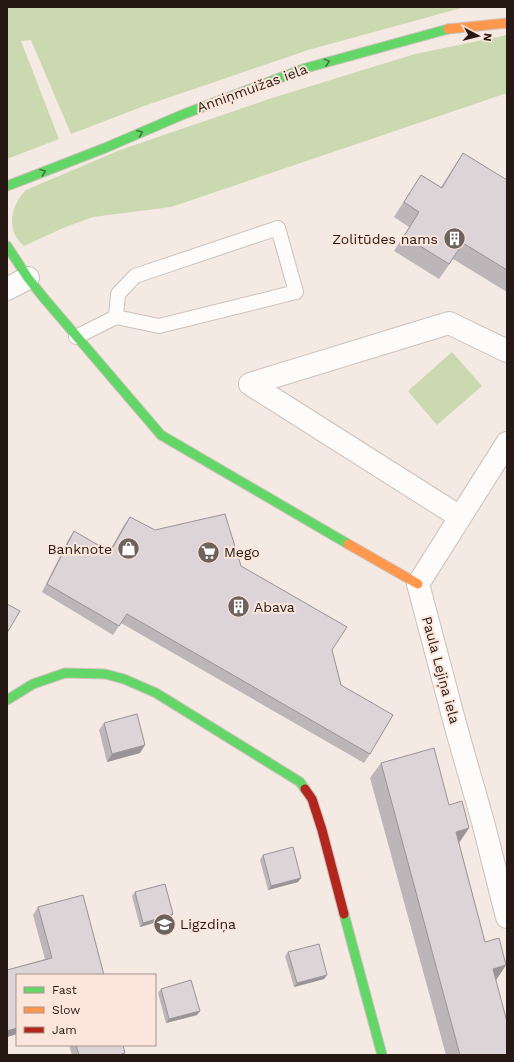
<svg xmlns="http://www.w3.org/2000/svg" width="514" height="1062" font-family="'Work Sans',sans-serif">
  <rect width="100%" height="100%" fill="#f4e9e3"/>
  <g fill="#cad9b0">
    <path d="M7 7H465L308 50 144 106 71 134 31 40 21 41 59 139 7 159Z"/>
    <path d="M507 35V93L171 207 93 217 63 228 24 246C5 230 11 205 26 190L120 150 269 99 415 54Z"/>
    <path d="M452 352 482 386 437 425 408 391Z"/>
  </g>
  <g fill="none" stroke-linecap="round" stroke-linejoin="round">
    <defs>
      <path id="lane" d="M76 337 116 317 159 326 296 292 278 228 135 276 118 294 116 317"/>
      <g id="street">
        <path d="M7 289 28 278"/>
        <path d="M507 443 418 584 457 731 483 822 507 917"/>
        <path d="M460 517 250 384 449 323 507 351"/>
      </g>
      <g id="fast">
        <path d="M7 186 105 148 184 114 306 68 448 29"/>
        <path d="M7 246 28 278 43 297 161 435 348 544"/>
        <path d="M7 700 33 684 65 673 105 674 124 679 156 693 300 782 305 789"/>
        <path d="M344 914 382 1055"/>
      </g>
      <g id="slow">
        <path d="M448 29 507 23"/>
        <path d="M348 544 418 584"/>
      </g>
      <path id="jam" d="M305 789 312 799 322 830 344 914"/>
    </defs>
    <use href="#lane" stroke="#cdc1bb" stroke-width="16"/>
    <use href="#street" stroke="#cdc1bb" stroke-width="24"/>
    <use href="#fast" stroke="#cdc1bb" stroke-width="11"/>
    <use href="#slow" stroke="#cdc1bb" stroke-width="11"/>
    <use href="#jam" stroke="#cdc1bb" stroke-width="11"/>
    <use href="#lane" stroke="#fdfcfb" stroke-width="14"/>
    <use href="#street" stroke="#fdfcfb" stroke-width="22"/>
    <use href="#fast" stroke="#63d668" stroke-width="9"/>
    <use href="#slow" stroke="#ff974d" stroke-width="9"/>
    <use href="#jam" stroke="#b3261e" stroke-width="9"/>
  </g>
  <g fill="#bdb6b9">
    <path d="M463 153 507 180V292L453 259 439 279 394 251 409 227 394 217 411 190 421 175 441 187 453 168Z"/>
    <path d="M130 517 155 530 241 566 332 650 341 685 370 754 364 763 121 623 113 635 42 592 68 540 74 531 109 552 124 525Z"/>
    <path d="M104 723 140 753 107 762 99 730Z"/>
    <path d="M381 763 459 843 485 942 506 965 496 980 507 1055H446L370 778Z"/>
    <path d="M263 855 301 878 298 882 268 890 260 860Z"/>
    <path d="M135 892 173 914 170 918 140 927 132 896Z"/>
    <path d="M38 907 104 975H17V1034L7 1037V970L45 959 33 915Z"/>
    <path d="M288 952 327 975 324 979 294 987 285 956Z"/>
    <path d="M161 989 200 1011 197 1015 166 1023 158 993Z"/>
    <path d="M69 1045H123L119 1055H72Z"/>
  </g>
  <g fill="#9a9496">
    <path d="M145 745 140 753 107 762 112 754Z"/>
    <path d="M469 828 459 843 456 832Z"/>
    <path d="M301 878 298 882 268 890 271 886Z"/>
    <path d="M173 914 170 918 140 927 143 923Z"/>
    <path d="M506 965 496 980 493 969Z"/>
    <path d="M327 975 324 979 294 987 297 983Z"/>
    <path d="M200 1011 197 1015 166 1023 169 1019Z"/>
    <path d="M17 1028V1034L7 1037V1031Z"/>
  </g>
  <g fill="#dcd4d7" stroke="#9a9496">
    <path d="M463 153 507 180V270L463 243 449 264 404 236 419 212 404 202 421 175 442 188Z"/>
    <path d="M225 514 241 566 347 627 332 650 341 685 393 715 370 754 127 614 119 626 47 584 74 531 110 552 130 517 155 530Z"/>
    <path d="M7 604 20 611 7 633Z"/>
    <path d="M137 714 145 745 112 754 104 723Z"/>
    <path d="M434 748 449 805 462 801 469 828 456 832 485 942 499 938 506 965 493 969 507 1022V1055H460L381 763Z"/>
    <path d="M293 847 301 878 271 886 263 855Z"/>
    <path d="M165 884 173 914 143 923 135 892Z"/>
    <path d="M83 895 104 975H17V1028L7 1031V970L52 958 38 907Z"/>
    <path d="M319 944 327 975 297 983 288 952Z"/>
    <path d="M191 980 200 1011 169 1019 161 989Z"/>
    <path d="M76 1045H123L125 1053 119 1055H79Z"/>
  </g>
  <defs><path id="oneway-chevron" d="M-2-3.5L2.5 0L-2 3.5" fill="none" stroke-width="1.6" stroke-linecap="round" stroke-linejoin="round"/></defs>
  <g stroke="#44783e">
    <use href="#oneway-chevron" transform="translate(327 62) rotate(-15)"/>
    <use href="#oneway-chevron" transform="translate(140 133) rotate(-23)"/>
    <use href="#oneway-chevron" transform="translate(43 172) rotate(-21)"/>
  </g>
  <defs>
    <symbol id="building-disc" viewBox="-11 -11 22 22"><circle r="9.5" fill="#6e625c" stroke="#fce6db"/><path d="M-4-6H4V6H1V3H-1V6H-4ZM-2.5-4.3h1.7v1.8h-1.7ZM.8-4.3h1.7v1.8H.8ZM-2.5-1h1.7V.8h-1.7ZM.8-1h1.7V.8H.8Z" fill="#fff"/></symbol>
    <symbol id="shop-disc" viewBox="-11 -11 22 22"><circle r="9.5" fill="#6e625c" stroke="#fce6db"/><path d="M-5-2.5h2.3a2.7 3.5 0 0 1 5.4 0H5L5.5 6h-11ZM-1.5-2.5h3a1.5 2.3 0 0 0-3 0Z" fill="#fff"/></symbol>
    <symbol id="supermarket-disc" viewBox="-11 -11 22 22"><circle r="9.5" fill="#6e625c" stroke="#fce6db"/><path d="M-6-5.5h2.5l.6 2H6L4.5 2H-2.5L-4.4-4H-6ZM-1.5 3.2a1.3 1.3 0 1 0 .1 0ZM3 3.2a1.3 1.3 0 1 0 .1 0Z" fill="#fff"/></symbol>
    <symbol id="school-disc" viewBox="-11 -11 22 22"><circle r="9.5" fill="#6e625c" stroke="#fce6db"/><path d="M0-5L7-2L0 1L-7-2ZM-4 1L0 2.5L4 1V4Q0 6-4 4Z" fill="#fff"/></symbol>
  </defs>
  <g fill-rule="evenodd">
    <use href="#building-disc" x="442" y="226" width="25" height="25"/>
    <use href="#shop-disc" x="116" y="536" width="25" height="25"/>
    <use href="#supermarket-disc" x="196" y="540" width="25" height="25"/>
    <use href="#building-disc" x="226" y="594" width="25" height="25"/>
    <use href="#school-disc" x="152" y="912" width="25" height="25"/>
  </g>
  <g text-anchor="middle" stroke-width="4" stroke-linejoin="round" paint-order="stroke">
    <g font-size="14" fill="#261913" stroke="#fce6db">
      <text transform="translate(252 88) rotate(-20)" y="5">Anniņmuižas iela</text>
      <text transform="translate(441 670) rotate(75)" y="5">Paula Lejiņa iela</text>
    </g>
    <g font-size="14" fill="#261913" stroke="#fce6db" text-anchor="start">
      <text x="438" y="244" text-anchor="end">Zolitūdes nams</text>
      <text x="112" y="554" text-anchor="end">Banknote</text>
      <text x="224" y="557">Mego</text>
      <text x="254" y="612">Abava</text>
      <text x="180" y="929">Ligzdiņa</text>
    </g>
  </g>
  <rect width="514" height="1062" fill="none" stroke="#261913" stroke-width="16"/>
  <rect x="16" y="974" width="140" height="72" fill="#fce6db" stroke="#a6948b"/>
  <rect x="24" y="987" width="20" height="6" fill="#63d668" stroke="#a6948b"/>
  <text x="52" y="994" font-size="12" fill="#261913">Fast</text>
  <rect x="24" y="1007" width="20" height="6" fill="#ff974d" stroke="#a6948b"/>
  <text x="52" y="1014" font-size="12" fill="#261913">Slow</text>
  <rect x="24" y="1027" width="20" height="6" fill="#b3261e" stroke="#a6948b"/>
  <text x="52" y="1034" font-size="12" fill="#261913">Jam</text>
  <g transform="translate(478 36) rotate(97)" stroke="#fce6db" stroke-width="3" paint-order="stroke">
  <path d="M0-3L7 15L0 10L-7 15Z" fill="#261913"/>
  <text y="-6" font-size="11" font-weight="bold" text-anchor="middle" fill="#261913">N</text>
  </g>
</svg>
